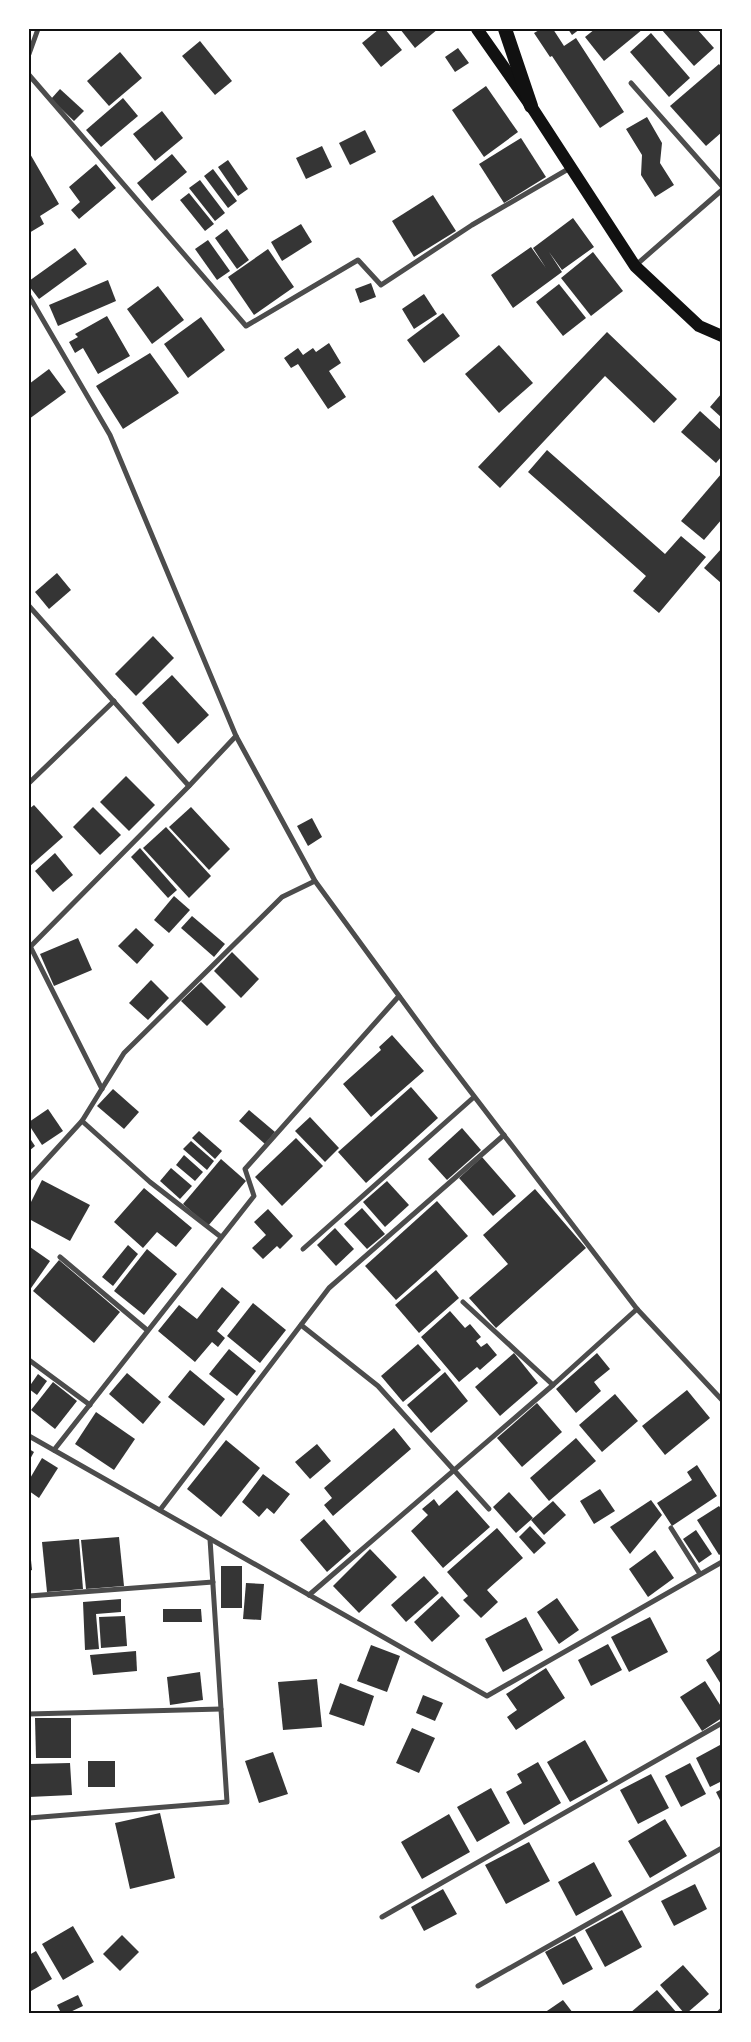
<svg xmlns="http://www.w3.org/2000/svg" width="751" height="2042" font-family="'Source Serif 4',serif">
  <rect width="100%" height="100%" fill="#fff"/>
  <g fill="#353535">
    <path d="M379 29H385L402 50 381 67 362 43Z"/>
    <path d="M400 29H438L415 48Z"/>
    <path d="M541 29H553L564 46 576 38 624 112 600 128 552 56 550 57 534 33Z"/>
    <path d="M568 29H580L572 35Z"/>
    <path d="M595 29H643L604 61 585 37Z"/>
    <path d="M661 29H697L714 48 694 66Z"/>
    <path d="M651 33 690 78 669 97 630 52Z"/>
    <path d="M200 41 232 81 215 95 182 56Z"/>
    <path d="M458 48 469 63 455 72 445 57Z"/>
    <path d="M120 52 142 78 109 106 87 81Z"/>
    <path d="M719 64 722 68V132L706 146 670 106Z"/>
    <path d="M486 86 518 132 484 157 452 110Z"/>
    <path d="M60 89 84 111 74 121 51 99Z"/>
    <path d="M123 98 138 116 101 147 86 130Z"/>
    <path d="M162 111 183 138 155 161 133 134Z"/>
    <path d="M647 117 662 143 660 163 674 185 655 197 641 175 642 155 626 129Z"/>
    <path d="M365 130 376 152 350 165 339 143Z"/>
    <path d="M521 138 546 177 504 203 479 164Z"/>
    <path d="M322 146 332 167 306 179 296 158Z"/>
    <path d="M29 152 59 204 40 216 44 224 29 233Z"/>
    <path d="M172 154 187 172 152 201 137 183Z"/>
    <path d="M228 160 248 189 238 196 218 167Z"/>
    <path d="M96 164 116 188 79 219 71 210 80 202 69 187Z"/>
    <path d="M213 169 237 201 228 208 204 176Z"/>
    <path d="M200 180 225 213 215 221 189 188Z"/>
    <path d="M189 193 214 224 205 231 180 200Z"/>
    <path d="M433 195 456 231 414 257 392 221Z"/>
    <path d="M573 218 594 247 562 270 549 252 562 272 513 308 491 275 531 247 546 268 533 248Z"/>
    <path d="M301 224 312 242 282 261 271 242Z"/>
    <path d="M227 229 249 260 237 269 215 238Z"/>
    <path d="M208 240 230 271 217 280 195 249Z"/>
    <path d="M75 248 87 264 39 299 29 286V281Z"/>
    <path d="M268 249 294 287 254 315 228 277Z"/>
    <path d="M593 252 623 291 591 316 561 278Z"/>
    <path d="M108 280 116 301 58 326 49 305Z"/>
    <path d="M371 283 376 297 360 303 355 289Z"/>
    <path d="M559 284 586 318 563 336 536 302Z"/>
    <path d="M158 286 184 320 152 344 127 309Z"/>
    <path d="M424 294 437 314 414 329 402 309Z"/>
    <path d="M443 313 460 336 424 363 407 340Z"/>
    <path d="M107 316 130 356 98 374 83 348 75 353 69 342 78 337 75 334Z"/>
    <path d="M201 317 225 350 188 378 164 344Z"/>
    <path d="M607 332 677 399 654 423 605 376 500 488 478 467Z"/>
    <path d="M329 343 341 363 329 371 346 397 328 409 298 364 291 368 284 358 298 348 303 355 313 348 316 352Z"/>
    <path d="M499 345 533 383 499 413 465 374Z"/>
    <path d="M150 353 179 393 123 429 96 386Z"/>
    <path d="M49 369 66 392 29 419V384Z"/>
    <path d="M722 393V418L710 407Z"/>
    <path d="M700 411 722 431V456L716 463 681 432Z"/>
    <path d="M547 450 665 554 681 536 706 557 659 613 633 591 646 576 528 472Z"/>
    <path d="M722 473V519L704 540 681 521Z"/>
    <path d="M722 548V582L721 583 704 568Z"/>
    <path d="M57 573 71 590 49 609 35 592Z"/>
    <path d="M153 636 174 658 136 696 115 674Z"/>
    <path d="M172 675 209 715 178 744 142 703Z"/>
    <path d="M126 776 155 805 129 831 100 802Z"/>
    <path d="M34 805 63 837 29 867V809Z"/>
    <path d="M93 807 121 835 100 855 73 827Z"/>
    <path d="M191 807 230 849 209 870 169 827Z"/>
    <path d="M312 818 322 837 308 846 297 826Z"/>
    <path d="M166 827 211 876 189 898 143 848Z"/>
    <path d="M140 848 177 890 168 898 131 857Z"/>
    <path d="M55 853 73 875 53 892 35 871Z"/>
    <path d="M174 896 190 910 169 933 154 920Z"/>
    <path d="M192 916 225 944 214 957 181 928Z"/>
    <path d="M136 928 154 945 137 964 118 946Z"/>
    <path d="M78 938 92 970 54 986 40 954Z"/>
    <path d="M232 952 259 979 241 998 214 971Z"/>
    <path d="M151 980 169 998 148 1020 129 1003Z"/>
    <path d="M201 982 226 1007 207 1026 181 1001Z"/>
    <path d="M392 1035 424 1071 371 1117 343 1084 381 1050 379 1047Z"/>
    <path d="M411 1087 438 1118 366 1183 338 1152Z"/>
    <path d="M113 1089 139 1112 124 1129 97 1106Z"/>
    <path d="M48 1109 63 1131 42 1145 29 1125V1122Z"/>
    <path d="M249 1110 275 1132 265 1144 239 1121Z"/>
    <path d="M310 1117 339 1148 325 1162 295 1131Z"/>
    <path d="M462 1128 481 1150 447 1180 428 1159Z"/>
    <path d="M199 1131 222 1151 215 1159 192 1138Z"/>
    <path d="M29 1137 35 1146 29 1151Z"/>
    <path d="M296 1138 323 1166 282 1206 255 1177Z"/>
    <path d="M191 1141 214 1161 207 1170 183 1149Z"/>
    <path d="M184 1155 203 1172 195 1181 176 1165Z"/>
    <path d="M482 1157 516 1196 493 1216 459 1178Z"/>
    <path d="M221 1159 246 1181 208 1226 183 1204Z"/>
    <path d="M171 1168 192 1186 180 1199 160 1181Z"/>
    <path d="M42 1180 90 1205 70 1241 29 1219V1206Z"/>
    <path d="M387 1181 409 1205 385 1227 363 1202Z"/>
    <path d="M144 1188 192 1228 176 1247 157 1232 143 1248 114 1222Z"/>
    <path d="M535 1189 586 1248 496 1328 469 1298 508 1264 483 1235Z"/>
    <path d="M437 1201 468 1236 396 1300 365 1266Z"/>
    <path d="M362 1208 385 1234 367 1249 344 1224Z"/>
    <path d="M268 1209 293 1236 280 1249 277 1246 263 1259 252 1248 266 1235 254 1222Z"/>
    <path d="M335 1228 354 1249 336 1266 317 1245Z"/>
    <path d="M128 1245 138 1254 113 1286 102 1277Z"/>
    <path d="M30 1247 50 1261 29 1291V1250Z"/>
    <path d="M147 1249 177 1274 144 1315 114 1291Z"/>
    <path d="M59 1260 120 1312 94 1343 33 1291Z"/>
    <path d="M436 1270 459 1298 419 1333 395 1305Z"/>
    <path d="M222 1287 240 1302 217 1331 225 1338 218 1347 212 1342 195 1362 158 1331 179 1305 197 1319Z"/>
    <path d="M253 1303 286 1330 260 1363 227 1336Z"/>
    <path d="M450 1311 465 1328 470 1324 481 1337 476 1341 481 1347 487 1343 497 1355 480 1370 477 1367 459 1382 421 1337Z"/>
    <path d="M418 1344 441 1370 403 1402 381 1376Z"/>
    <path d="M229 1349 256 1371 237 1396 209 1374Z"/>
    <path d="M514 1353 538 1383 500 1416 475 1387Z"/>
    <path d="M597 1353 610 1369 594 1382 601 1391 576 1413 556 1389Z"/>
    <path d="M190 1370 225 1399 204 1426 168 1397Z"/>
    <path d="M445 1372 468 1401 431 1433 407 1405Z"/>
    <path d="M127 1373 161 1402 143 1424 109 1394Z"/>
    <path d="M38 1374 47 1381 37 1395 29 1389V1387Z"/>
    <path d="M53 1382 77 1401 55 1429 31 1410Z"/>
    <path d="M687 1390 710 1418 665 1455 642 1426Z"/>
    <path d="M615 1394 638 1421 602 1452 579 1425Z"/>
    <path d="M537 1403 562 1432 522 1467 497 1438Z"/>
    <path d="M96 1412 135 1439 114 1470 75 1444Z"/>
    <path d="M394 1428 411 1449 333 1516 324 1505 332 1498 324 1488Z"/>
    <path d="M576 1438 596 1461 549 1501 530 1478Z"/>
    <path d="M226 1440 260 1468 221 1517 187 1489Z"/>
    <path d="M317 1444 331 1461 310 1479 295 1462Z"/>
    <path d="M29 1449 34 1452 29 1461Z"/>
    <path d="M42 1458 58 1468 39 1498 29 1491V1480Z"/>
    <path d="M697 1465 717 1496 672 1526 657 1503 692 1480 687 1472Z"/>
    <path d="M263 1474 290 1494 274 1514 267 1508 259 1517 242 1502Z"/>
    <path d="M600 1489 615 1511 594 1524 580 1501Z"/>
    <path d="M457 1490 490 1527 443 1568 411 1531 428 1515 422 1509 434 1499 439 1506Z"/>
    <path d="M509 1492 533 1518 516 1533 493 1507Z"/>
    <path d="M651 1500 662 1515 630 1554 610 1527Z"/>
    <path d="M553 1501 566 1515 544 1535 531 1520Z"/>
    <path d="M719 1506 722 1510V1553L719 1555 697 1520Z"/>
    <path d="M324 1519 351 1551 327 1572 300 1540Z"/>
    <path d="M530 1526 546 1543 534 1554 519 1537Z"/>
    <path d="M497 1528 523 1558 487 1590 498 1602 481 1618 463 1600 468 1596 447 1572Z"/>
    <path d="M696 1530 712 1554 699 1563 683 1539Z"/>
    <path d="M119 1537 124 1586 86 1589 81 1540Z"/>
    <path d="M79 1539 83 1589 47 1592 42 1542Z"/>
    <path d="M370 1549 397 1577 359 1613 333 1586Z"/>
    <path d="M655 1550 674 1578 648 1597 629 1569Z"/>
    <path d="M29 1551H30L32 1570 29 1571Z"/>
    <rect x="221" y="1566" width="21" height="42"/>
    <path d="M424 1576 439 1593 406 1622 391 1605Z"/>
    <path d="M246 1583 264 1584 261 1620 243 1619Z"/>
    <path d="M442 1596 460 1616 432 1642 414 1622Z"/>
    <path d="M557 1598 579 1630 559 1644 537 1612Z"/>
    <path d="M121 1599V1612L96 1614 99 1649 85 1650 83 1602Z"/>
    <path d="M163 1609H201L202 1622H163Z"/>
    <path d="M125 1616 127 1646 101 1648 99 1617Z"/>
    <path d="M526 1617 543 1650 503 1672 485 1639Z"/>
    <path d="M650 1617 668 1652 629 1672 611 1637Z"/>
    <path d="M608 1644 622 1670 591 1686 578 1660Z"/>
    <path d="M371 1645 400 1656 387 1692 357 1681Z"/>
    <path d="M722 1649V1686L706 1660Z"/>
    <path d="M136 1651 137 1671 93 1675 90 1655Z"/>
    <path d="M546 1668 565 1698 516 1730 507 1717 517 1710 506 1694Z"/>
    <path d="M200 1672 203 1700 170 1705 167 1677Z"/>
    <path d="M317 1679 322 1727 283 1730 278 1682Z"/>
    <path d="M705 1681 722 1708V1718L702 1731 680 1697Z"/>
    <path d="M340 1683 374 1696 364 1726 329 1714Z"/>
    <path d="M423 1695 443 1703 435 1721 416 1713Z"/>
    <path d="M35 1718H71V1758H36Z"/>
    <path d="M412 1728 435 1738 419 1773 396 1763Z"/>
    <path d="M585 1740 608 1781 570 1802 547 1762Z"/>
    <path d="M720 1745 722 1750V1781L710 1787 696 1758Z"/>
    <path d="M273 1752 288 1794 259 1803 245 1761Z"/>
    <rect x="88" y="1761" width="27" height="26"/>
    <path d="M538 1762 561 1803 524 1825 506 1792 522 1783 517 1774Z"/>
    <path d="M70 1763 72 1795 29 1797V1764Z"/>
    <path d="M690 1763 706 1794 681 1807 665 1776Z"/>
    <path d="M651 1774 669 1808 638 1824 620 1790Z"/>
    <path d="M491 1788 510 1823 477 1842 457 1807Z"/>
    <path d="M722 1789V1804L716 1792Z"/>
    <path d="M160 1813 175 1878 130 1889 115 1823Z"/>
    <path d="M449 1814 470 1852 422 1879 401 1842Z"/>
    <path d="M665 1819 687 1856 650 1878 628 1841Z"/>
    <path d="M529 1842 550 1881 506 1904 485 1865Z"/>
    <path d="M594 1862 612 1896 576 1916 558 1882Z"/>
    <path d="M695 1884 707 1909 674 1926 661 1901Z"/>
    <path d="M443 1889 457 1914 424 1931 411 1907Z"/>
    <path d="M622 1910 642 1947 605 1967 585 1930Z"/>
    <path d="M73 1926 94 1962 63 1980 42 1944Z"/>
    <path d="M122 1935 139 1952 120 1971 103 1954Z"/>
    <path d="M575 1936 593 1969 563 1985 545 1952Z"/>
    <path d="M36 1951 52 1979 31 1991 29 1987V1955Z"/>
    <path d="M683 1965 709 1994 687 2013H684L660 1985Z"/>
    <path d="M657 1990 677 2013H630Z"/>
    <path d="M78 1995 83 2006 68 2013H61L57 2005Z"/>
    <path d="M563 2000 573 2013H544Z"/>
  </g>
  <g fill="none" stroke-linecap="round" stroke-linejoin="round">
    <g stroke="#4c4c4c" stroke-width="5">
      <path d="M29 54 38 29"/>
      <path d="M29 75 246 326 358 260 381 285 472 225 570 168"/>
      <path d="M631 83 722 186"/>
      <path d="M636 265 722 190"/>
      <path d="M29 296 110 435 236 736 315 881 435 1045 637 1309 722 1400"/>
      <path d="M29 606 189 786 236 736"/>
      <path d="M29 783 114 701"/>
      <path d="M29 944 102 1089"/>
      <path d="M30 947 189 786"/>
      <path d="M82 1121 124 1053 282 897 315 881"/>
      <path d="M29 1179 82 1121 150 1182 221 1237"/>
      <path d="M303 1249 474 1097"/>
      <path d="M60 1257 147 1330"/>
      <path d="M463 1302 553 1385"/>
      <path d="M301 1325 378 1386 489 1509"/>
      <path d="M29 1360 90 1405"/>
      <path d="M29 1436 487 1696 722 1562"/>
      <path d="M54 1450 254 1196 245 1169 399 996"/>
      <path d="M160 1510 329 1288 504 1135"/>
      <path d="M671 1528 700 1574"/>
      <path d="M309 1595 553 1385 637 1309"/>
      <path d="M29 1596 213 1582"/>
      <path d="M29 1714 221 1709"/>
      <path d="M29 1818 227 1802 210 1539"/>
      <path d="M382 1917 722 1723"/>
      <path d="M478 1986 722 1848"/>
      <path d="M719 2013 722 2010"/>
    </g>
    <path stroke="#111" stroke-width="12" d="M477 29 531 106 635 266 699 326 722 336"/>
    <path stroke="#111" stroke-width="14" d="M505 29 531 106"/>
  </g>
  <rect width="751" height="2042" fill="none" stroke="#ffffff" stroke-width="60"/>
  <rect x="30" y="30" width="691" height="1982" fill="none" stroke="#111" stroke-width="2"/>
</svg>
